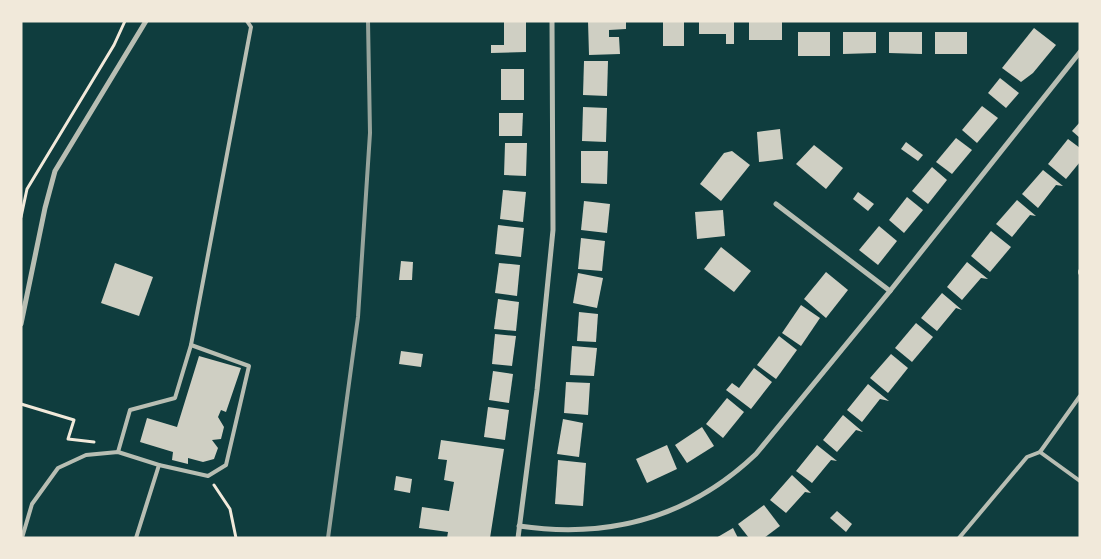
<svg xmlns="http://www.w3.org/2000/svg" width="1101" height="559" font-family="Barlow,sans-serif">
  <rect width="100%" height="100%" fill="#0f3d3e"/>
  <g fill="#cfcfc3">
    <path d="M504 21H526V52L491 53V45H504Z"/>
    <path d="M588 21H626V29L609 30V37H619L620 54 589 55Z"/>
    <rect x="663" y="21" width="21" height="25"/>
    <path d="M699 21H734V44H726V34H699Z"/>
    <rect x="749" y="21" width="33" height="19"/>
    <path d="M1034 28 1056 45 1033 73 1021 82 1002 68Z"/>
    <rect x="798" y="32" width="32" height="24"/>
    <path d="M843 32H876V53L843 54Z"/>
    <path d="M889 32H922V54L889 53Z"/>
    <rect x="935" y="32" width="32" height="22"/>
    <path d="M584 61H608L607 96 583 95Z"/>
    <rect x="501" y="69" width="23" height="31"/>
    <path d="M1000 78 1019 93 1006 108 988 93Z"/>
    <path d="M982 106 998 118 977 143 962 130Z"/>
    <path d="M583 107 607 108 606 142 582 141Z"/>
    <path d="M499 113H523L522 136H499Z"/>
    <path d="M1080 122V138L1072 131Z"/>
    <path d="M780 129 783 159 759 162 757 132Z"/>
    <path d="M956 138 972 150 952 174 936 162Z"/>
    <path d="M1068 139 1080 148V162L1066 179 1048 164Z"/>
    <path d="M906 142 923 155 918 161 901 149Z"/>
    <path d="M505 143H527L526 176 504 175Z"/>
    <path d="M814 145 843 168 826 189 796 164Z"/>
    <path d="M581 151H608L607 184 581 183Z"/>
    <path d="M732 151 750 165 721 201 700 184 724 153Z"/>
    <path d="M932 167 947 180 928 204 912 191Z"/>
    <path d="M1043 170 1063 186 1056 185 1038 208 1022 194Z"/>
    <path d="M503 190 526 192 523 222 500 219Z"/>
    <path d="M858 192 874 204 868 211 853 199Z"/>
    <path d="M907 197 923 210 904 233 889 220Z"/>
    <path d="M1017 200 1036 216 1030 215 1012 237 996 224Z"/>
    <path d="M584 201 610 204 607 233 581 230Z"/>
    <path d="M723 210 725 236 697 239 695 212Z"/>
    <path d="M498 225 524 228 521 257 495 254Z"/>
    <path d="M879 226 897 241 878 265 859 250Z"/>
    <path d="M991 231 1011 247 990 272 971 256Z"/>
    <path d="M581 238 605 241 602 271 578 269Z"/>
    <path d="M721 247 751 271 734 292 704 269Z"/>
    <path d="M401 261 413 262 412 280H399Z"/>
    <path d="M967 262 988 279 981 278 962 300 947 287Z"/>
    <path d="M115 263 153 277 139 316 101 303Z"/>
    <path d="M499 263 520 265 517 296 495 293Z"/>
    <path d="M826 272 848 290 826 318 804 299Z"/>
    <path d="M578 273 603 278 597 308 573 303Z"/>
    <path d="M942 293 962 310 956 308 937 331 921 318Z"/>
    <path d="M498 299 519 302 516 331 494 329Z"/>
    <path d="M801 305 820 318 801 346 782 333Z"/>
    <path d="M579 312 598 314 596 342 577 341Z"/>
    <path d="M916 323 933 337 912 362 895 348Z"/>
    <path d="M495 334 516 336 512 366 492 364Z"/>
    <path d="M779 336 797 350 776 379 757 365Z"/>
    <path d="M572 346 597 348 594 376 570 375Z"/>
    <path d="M401 351 423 354 421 367 399 364Z"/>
    <path d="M891 354 908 368 888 393 870 378Z"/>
    <path d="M199 356 241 368 226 412 221 410 218 417 224 427 221 439 212 440 218 448 214 459 203 462 188 458V464L172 460 173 452 140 442 147 418 177 427Z"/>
    <path d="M754 368 772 382 751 409 726 390 732 383 739 388Z"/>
    <path d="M493 371 513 374 509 403 489 400Z"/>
    <path d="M566 382 590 383 588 415 564 413Z"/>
    <path d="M868 384 889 401 880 399 862 422 847 410Z"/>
    <path d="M727 398 744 412 723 438 706 424Z"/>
    <path d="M488 407 509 410 505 440 484 437Z"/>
    <path d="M843 415 863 432 856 430 837 452 823 440Z"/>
    <path d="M563 419 583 423 579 457 557 454Z"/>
    <path d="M702 427 714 446 687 463 675 445Z"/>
    <path d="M441 440 504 449 490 538H447L448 532 419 528 422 507 449 511 454 482 444 480 447 460 438 459Z"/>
    <path d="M667 445 677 469 647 483 636 459Z"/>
    <path d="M817 445 837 461 831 460 812 483 796 471Z"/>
    <path d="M558 460 586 463 583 506 555 504Z"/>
    <path d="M792 475 811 493 805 492 786 513 770 500Z"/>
    <path d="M396 476 412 479 410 493 394 490Z"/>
    <path d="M764 505 780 526 764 538H749L738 524Z"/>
    <path d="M837 511 852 524 846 532 830 518Z"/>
    <path d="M733 528 738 538H716Z"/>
  </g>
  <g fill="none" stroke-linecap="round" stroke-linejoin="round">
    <g stroke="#f1e9da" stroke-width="3">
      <path d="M21 217 27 189 114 45 125 21"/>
      <path d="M21 404 74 420 68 439 94 442"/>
      <path d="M214 485 230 509 236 538"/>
    </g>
    <g stroke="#b8beb3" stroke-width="4">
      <path d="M1080 271V273"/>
      <path d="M1080 396 1040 452 1080 481"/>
      <path d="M118 452 130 410 175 398 191 345 251 27 247 21"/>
      <path d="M159 465 208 476 226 465 249 366 191 345"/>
      <path d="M22 538 32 504 58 468 86 455 118 452 159 465 136 538"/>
      <path d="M959 538 1027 457 1040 452"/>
    </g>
    <g stroke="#b8beb3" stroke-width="5">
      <path d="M776 204 890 291"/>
      <path d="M21 324 45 208 55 171 146 21"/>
      <path d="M519 526C609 539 690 517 756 454L890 291 1080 52"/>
      <path d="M518 538 537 390 553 230 552 21"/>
    </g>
    <path stroke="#97a49c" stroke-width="4" d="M328 538 358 317 370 133 368 21"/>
  </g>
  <rect width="1101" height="559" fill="none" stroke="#f1e9da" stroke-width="45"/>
</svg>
